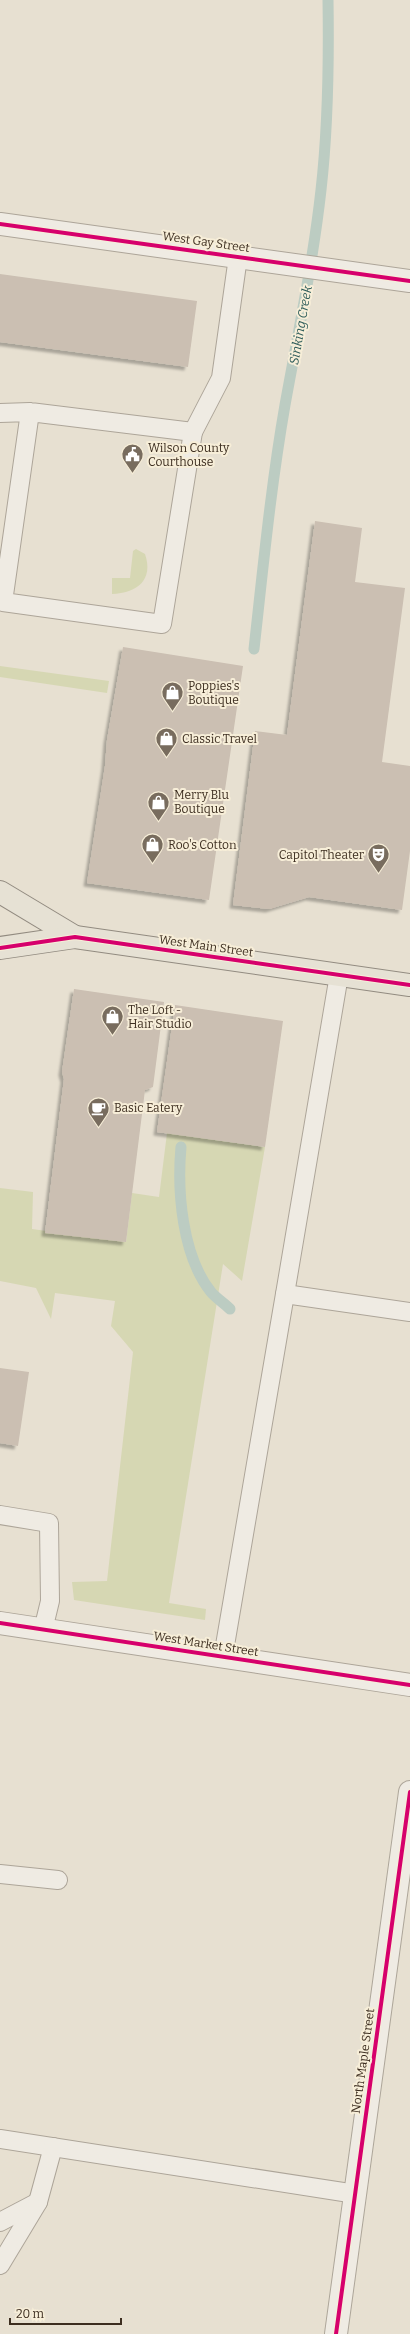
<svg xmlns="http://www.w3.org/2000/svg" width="410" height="2334" font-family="Bitter,serif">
  <defs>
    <filter id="shadow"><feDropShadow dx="-3.5" dy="3.5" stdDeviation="1" flood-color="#0004"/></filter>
  </defs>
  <rect width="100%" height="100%" fill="#e7e0d1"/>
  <g fill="#d6d7b3">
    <path d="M136 549 145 554C154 580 137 593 112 594V578H130L133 551Z"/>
    <path d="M0 666 109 681 107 693 0 677Z"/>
    <path d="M167 1133 265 1147 242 1281 223 1264 169 1603 206 1609 205 1620 74 1600 72 1582 107 1581 133 1352 111 1326 115 1301 55 1293 51 1319 36 1288 0 1281V1188L33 1192 32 1229 126 1242 132 1193 159 1197Z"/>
  </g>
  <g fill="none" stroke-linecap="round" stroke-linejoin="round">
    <g stroke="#bcccc2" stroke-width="11">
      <path d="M254 649C263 568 271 485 285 405 298 333 313 262 321 190 328 128 329 63 328 0"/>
      <path d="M181 1147C177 1191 182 1256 211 1292 216 1298 224 1303 230 1309"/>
    </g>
  </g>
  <g fill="#cbbfb2" filter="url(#shadow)">
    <path d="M0 274 197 301 188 367 0 342Z"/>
    <path d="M315 521 362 528 355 582 405 588 382 762 410 766V851L402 910 309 897 269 909 233 905 255 731 287 735Z"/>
    <path d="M123 647 243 666 209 900 87 883 105 766 107 740Z"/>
    <path d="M74 989 164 1002 153 1087 145 1090 126 1242 45 1233 64 1079 62 1072Z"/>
    <path d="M175 1005 283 1021 265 1147 157 1132Z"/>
    <path d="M0 1368 29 1372 18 1446 0 1443Z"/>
  </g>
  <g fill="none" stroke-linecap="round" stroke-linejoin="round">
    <defs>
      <g id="lane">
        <path d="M0 413 30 412 193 432 162 624 3 602 30 412"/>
        <path d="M193 432 221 378 238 257"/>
        <path d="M285 1294 339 975"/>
        <path d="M0 1515 49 1523 50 1601 43 1630"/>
        <path d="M223 1657 285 1294 410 1312"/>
        <path d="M0 1874 58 1880"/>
        <path d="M0 2139 356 2194"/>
        <path d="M0 2222 38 2202"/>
        <path d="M0 2265 38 2202 53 2147"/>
      </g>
      <g id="street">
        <path d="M0 224 410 281"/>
        <path d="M0 1623 410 1685"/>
        <path d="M336 2334 410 1792"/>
      </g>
      <g id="primary">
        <path d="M0 892 75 937"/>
        <path d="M0 948 75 937 410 985"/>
      </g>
    </defs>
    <use href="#lane" stroke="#ada599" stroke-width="20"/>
    <use href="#street" stroke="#ada599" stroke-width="24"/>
    <use href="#primary" stroke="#928b80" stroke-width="24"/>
    <use href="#lane" stroke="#efebe3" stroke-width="18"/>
    <use href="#street" stroke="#efebe3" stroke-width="22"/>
    <use href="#primary" stroke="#e6e1d4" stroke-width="22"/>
    <defs>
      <g id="cycleway">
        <path d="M0 224 410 281"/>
        <path d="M0 948 75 937 410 985"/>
        <path d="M0 1623 410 1685"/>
        <path d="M336 2334 410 1792"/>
      </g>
    </defs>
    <use href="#cycleway" stroke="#f7eed8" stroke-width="6"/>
    <use href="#cycleway" stroke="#d6006c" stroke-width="4"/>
  </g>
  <defs>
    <symbol id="civic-pin" viewBox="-11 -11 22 30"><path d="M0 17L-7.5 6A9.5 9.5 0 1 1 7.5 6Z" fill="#786c5e" stroke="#f7eed8"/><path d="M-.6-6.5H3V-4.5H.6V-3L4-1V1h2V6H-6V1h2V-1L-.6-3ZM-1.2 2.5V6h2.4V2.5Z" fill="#fff"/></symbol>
    <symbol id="shop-pin" viewBox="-11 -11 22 30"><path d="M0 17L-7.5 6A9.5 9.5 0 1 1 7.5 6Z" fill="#786c5e" stroke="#f7eed8"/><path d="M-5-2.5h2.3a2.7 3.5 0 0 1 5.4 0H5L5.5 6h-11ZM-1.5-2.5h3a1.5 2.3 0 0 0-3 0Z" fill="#fff"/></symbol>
    <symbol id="theatre-pin" viewBox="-11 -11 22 30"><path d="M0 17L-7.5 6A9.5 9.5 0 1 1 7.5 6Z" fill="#786c5e" stroke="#f7eed8"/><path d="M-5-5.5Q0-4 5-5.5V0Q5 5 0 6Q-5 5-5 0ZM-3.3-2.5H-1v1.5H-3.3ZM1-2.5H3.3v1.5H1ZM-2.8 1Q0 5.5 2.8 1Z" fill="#fff"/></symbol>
    <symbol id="cafe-pin" viewBox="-11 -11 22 30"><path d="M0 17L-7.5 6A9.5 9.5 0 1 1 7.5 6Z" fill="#786c5e" stroke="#f7eed8"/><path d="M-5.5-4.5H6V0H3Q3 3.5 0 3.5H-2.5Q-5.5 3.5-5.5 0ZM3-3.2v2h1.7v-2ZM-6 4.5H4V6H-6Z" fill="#fff"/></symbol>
  </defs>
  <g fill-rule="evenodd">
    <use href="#civic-pin" x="120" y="442" width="25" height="34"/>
    <use href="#shop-pin" x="160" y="680" width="25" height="34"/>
    <use href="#shop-pin" x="154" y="726" width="25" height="34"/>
    <use href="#shop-pin" x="146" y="790" width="25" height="34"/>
    <use href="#shop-pin" x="140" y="832" width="25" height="34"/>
    <use href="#theatre-pin" x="366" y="842" width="25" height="34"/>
    <use href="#shop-pin" x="100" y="1004" width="25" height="34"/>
    <use href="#cafe-pin" x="86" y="1096" width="25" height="34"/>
  </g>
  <g text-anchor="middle" stroke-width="4" stroke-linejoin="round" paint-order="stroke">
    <g font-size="12" fill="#3d2e20" stroke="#f7eed8">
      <text transform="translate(206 242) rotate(8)" y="4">West Gay Street</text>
      <text transform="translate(206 946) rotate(8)" y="4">West Main Street</text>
      <text transform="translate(206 1644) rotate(9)" y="4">West Market Street</text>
      <text transform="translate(363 2061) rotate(-82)" y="4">North Maple Street</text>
    </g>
    <g font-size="12" fill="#3d2e20" stroke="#f7eed8" text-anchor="start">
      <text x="148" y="452">Wilson County<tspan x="148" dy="14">Courthouse</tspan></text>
      <text x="188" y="690">Poppies's<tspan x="188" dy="14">Boutique</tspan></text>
      <text x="182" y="743">Classic Travel</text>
      <text x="174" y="799">Merry Blu<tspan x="174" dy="14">Boutique</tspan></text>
      <text x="168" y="849">Roo's Cotton</text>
      <text x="364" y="859" text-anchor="end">Capitol Theater</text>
      <text x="128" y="1014">The Loft -<tspan x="128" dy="14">Hair Studio</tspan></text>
      <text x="114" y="1112">Basic Eatery</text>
    </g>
    <g font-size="13" font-style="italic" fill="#2f5d5a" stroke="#f7eed8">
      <text transform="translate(300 325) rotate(-80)" y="5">Sinking Creek</text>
    </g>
  </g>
  <path d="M10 2318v6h111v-6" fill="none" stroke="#3d2e20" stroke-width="2"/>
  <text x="16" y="2318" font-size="12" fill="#3d2e20" stroke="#f7eed8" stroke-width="3" paint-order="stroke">20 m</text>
</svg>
